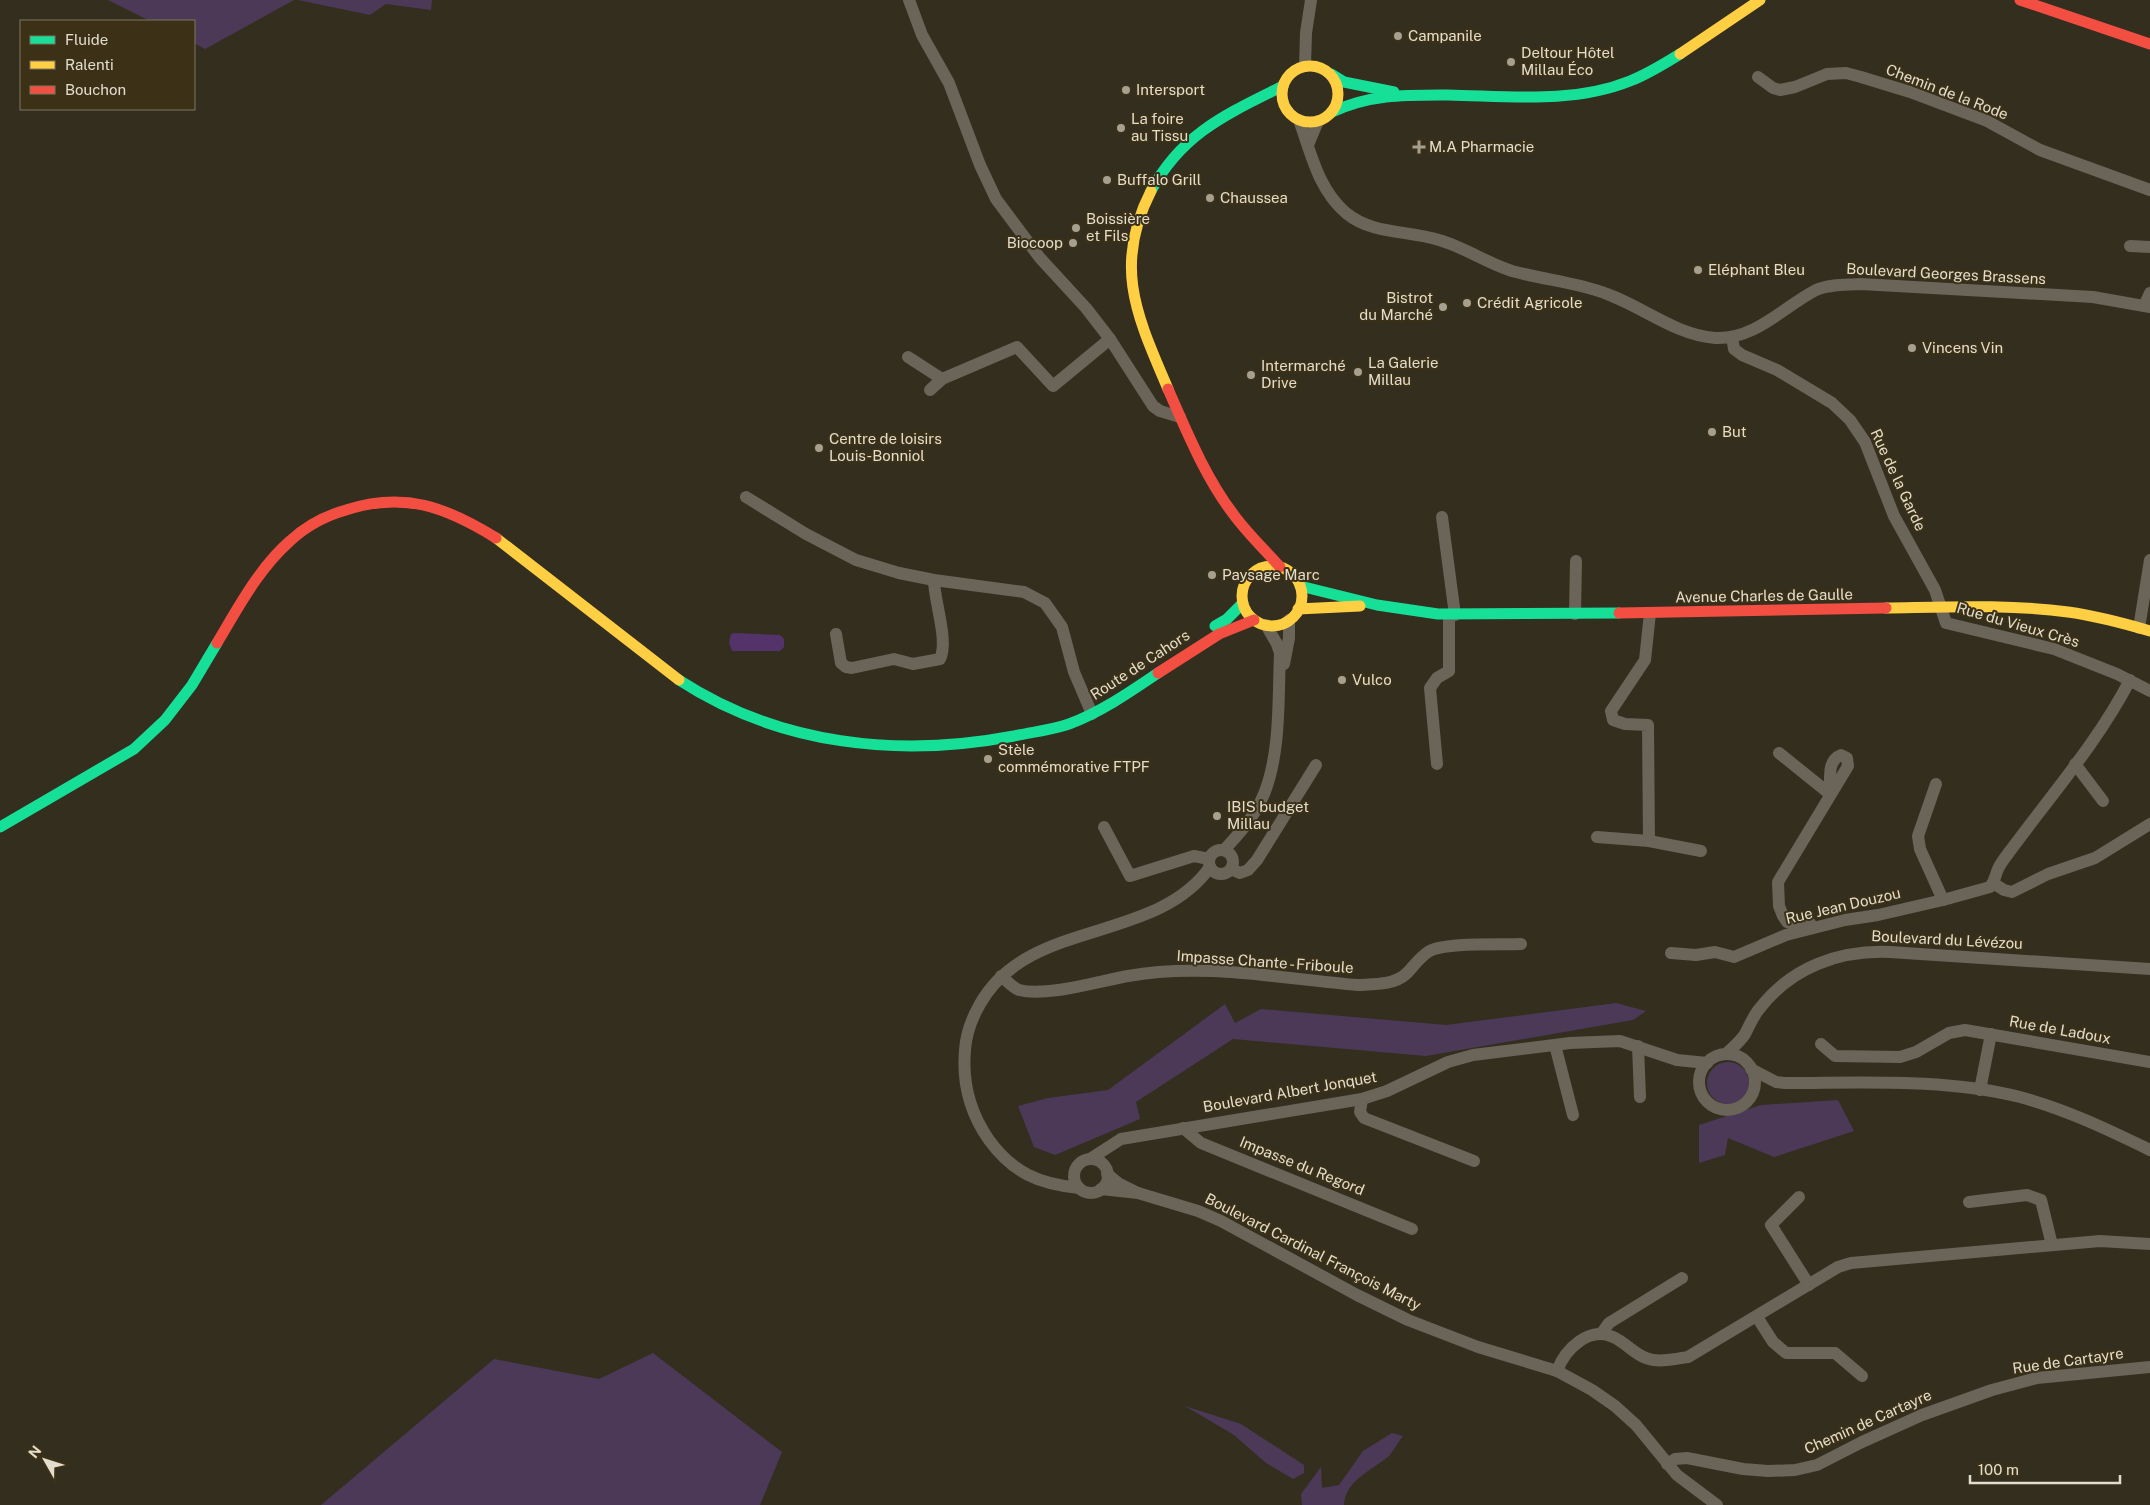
<svg xmlns="http://www.w3.org/2000/svg" width="2150" height="1505" font-family="'Public Sans',sans-serif">
  <rect width="100%" height="100%" fill="#342e1f"/>
  <g fill="#4c3958">
    <path d="M108 0H294L205 49 194 43V21H150Z"/>
    <path d="M298 0H432L431 10 386 4 370 15Z"/>
    <path d="M1616 1003 1646 1011 1633 1020 1426 1056 1233 1039 1136 1102 1140 1119 1055 1155 1034 1147 1018 1106 1048 1098 1108 1090 1225 1004 1235 1023 1261 1009 1446 1025Z"/>
    <circle cx="1728" cy="1083" r="21"/>
    <path d="M1838 1100 1854 1131 1774 1157 1728 1138 1725 1155 1699 1163V1125L1761 1105Z"/>
    <path d="M653 1353 782 1452 760 1505H321L494 1359 599 1379Z"/>
    <path d="M1185 1406 1241 1424 1304 1465V1473L1293 1479 1266 1463 1234 1435Z"/>
    <path d="M1392 1433 1403 1436C1398 1442 1394 1450 1389 1456 1373 1470 1345 1480 1344 1505H1302L1301 1494 1321 1467 1322 1488 1339 1485 1363 1451Z"/>
  </g>
  <path fill="#533369" d="M734 633 780 635 784 639V647L780 651H732L729 642 731 634Z"/>
  <g fill="none" stroke-linecap="round" stroke-linejoin="round">
    <g stroke="#6a6459" stroke-width="12">
      <path d="M909 0 922 35 949 83 980 165 996 199 1040 258 1086 308 1110 339 1153 406 1160 411 1180 417"/>
      <path d="M1305 66 1306 33 1311 0"/>
      <path d="M1758 77 1773 88 1780 90 1795 87 1827 74 1846 73 1861 77 1910 92 1987 121 2040 150 2150 190"/>
      <path d="M1299 120C1311 153 1318 189 1346 213 1373 235 1407 230 1439 240 1464 247 1487 263 1512 271 1544 280 1576 282 1607 294 1643 307 1676 335 1715 338 1755 340 1783 307 1816 290 1829 284 1846 285 1861 284L2093 297 2150 307"/>
      <path d="M1308 145 1318 121"/>
      <path d="M2130 246 2150 247"/>
      <path d="M2144 306 2150 293"/>
      <path d="M1732 337 1734 349 1742 355 1777 370 1832 403 1850 420 1865 442 1894 516 1935 590 1946 623 2054 649 2117 674 2150 691"/>
      <path d="M908 357 942 379 1017 347 1053 386 1110 339"/>
      <path d="M930 390 942 379"/>
      <path d="M746 497 806 534 856 560 899 573 934 580 1024 592 1045 603 1062 627 1074 672 1092 714"/>
      <path d="M1442 517 1455 615"/>
      <path d="M1575 614 1576 561"/>
      <path d="M2139 628 2150 560"/>
      <path d="M836 634 841 663 846 667 852 668 894 659 913 664 940 659C949 641 934 601 934 580"/>
      <path d="M1284 664 1289 638V620"/>
      <path d="M1779 753 1830 794"/>
      <path d="M1437 764 1430 688 1437 678 1449 671V615"/>
      <path d="M2075 764 2103 801"/>
      <path d="M1936 784 1918 836 1920 849 1943 900"/>
      <path d="M1104 827 1130 876 1194 856 1209 859"/>
      <path d="M1597 837 1649 841 1648 725 1625 724 1613 720 1611 711 1645 660 1650 613"/>
      <path d="M1649 841 1701 851"/>
      <circle cx="1221" cy="862" r="12"/>
      <path d="M1224 850C1240 833 1255 816 1264 794 1281 752 1278 697 1280 653L1277 644 1266 625"/>
      <path d="M1231 869 1240 873 1248 870 1257 860 1316 765"/>
      <path d="M1993 883 2004 890 2012 892 2048 874 2095 858 2150 824"/>
      <path d="M1810 923 1797 925 1787 922 1783 916 1779 906 1778 882 1848 766 1847 758 1841 755C1826 761 1831 780 1830 794"/>
      <path d="M1671 953 1696 955 1715 952 1734 957 1786 935 1845 920 1878 915 1943 900 1990 887C1995 881 1995 876 1998 869 2001 862 2008 854 2013 847 2053 793 2099 740 2130 680"/>
      <path d="M1001 976C1006 980 1013 988 1019 990 1047 997 1099 981 1128 976 1204 962 1282 979 1358 985 1374 984 1394 985 1406 974 1413 967 1420 957 1428 952 1443 942 1500 945 1521 944"/>
      <path d="M1821 1044 1835 1056 1900 1057 1916 1052 1949 1033 1965 1030 2150 1062"/>
      <path d="M1555 1045 1573 1115"/>
      <path d="M1638 1046 1640 1097"/>
      <path d="M1726 1054C1732 1048 1740 1042 1745 1034 1750 1025 1753 1016 1760 1008 1792 967 1839 950 1890 952L2150 969"/>
      <circle cx="1727" cy="1082" r="28"/>
      <path d="M1751 1069 1776 1082 1785 1083C1861 1083 1946 1078 2020 1097 2067 1110 2107 1129 2150 1150"/>
      <path d="M1980 1090 1991 1034"/>
      <path d="M1362 1099 1360 1112 1364 1118 1474 1161"/>
      <path d="M1183 1128 1201 1143 1412 1229"/>
      <path d="M1090 1159 1121 1139 1362 1099 1387 1091 1448 1062 1473 1055 1570 1043 1620 1041 1677 1060 1707 1063"/>
      <circle cx="1091" cy="1176" r="17"/>
      <path d="M1079 1188C1039 1184 1013 1173 989 1140 970 1113 962 1084 965 1050 966 1034 972 1018 980 1004 1028 918 1156 944 1210 867"/>
      <path d="M1101 1189 1138 1193 1118 1183 1107 1174"/>
      <path d="M1138 1193 1198 1211 1221 1221 1357 1295 1408 1320 1478 1347 1557 1371 1592 1390 1615 1406 1636 1425 1677 1475 1717 1505"/>
      <path d="M1799 1197 1771 1225 1809 1285"/>
      <path d="M1969 1202 2027 1195 2041 1200 2052 1245"/>
      <path d="M1757 1317 1773 1342 1786 1353H1835L1862 1376"/>
      <path d="M1601 1334 1609 1323 1682 1278"/>
      <path d="M1557 1371C1565 1349 1589 1326 1613 1337 1625 1342 1634 1354 1646 1358 1658 1363 1675 1359 1688 1357L1838 1267 1851 1263 2100 1241 2150 1244"/>
      <path d="M1667 1464 1675 1459 1687 1458 1743 1469 1768 1471 1795 1470 1817 1465 1862 1442 1922 1415 1992 1390 2037 1378 2150 1367"/>
    </g>
    <g stroke="#16e098" stroke-width="11">
      <path d="M1331 74 1344 82 1394 92"/>
      <path d="M1332 112C1371 94 1406 95 1448 95 1508 96 1573 104 1630 81 1648 74 1664 64 1680 54"/>
      <path d="M1151 191C1182 133 1227 114 1283 86"/>
      <path d="M1300 586 1377 605 1438 614 1619 613"/>
      <path d="M1215 626 1227 619 1243 603"/>
      <path d="M679 680C779 745 898 758 1014 736 1032 732 1052 730 1069 724 1101 712 1130 692 1158 673"/>
      <path d="M0 827 134 749 165 720 192 685 217 643"/>
    </g>
    <g stroke="#ffcf43" stroke-width="11">
      <path d="M1680 54 1760 0"/>
      <circle cx="1310" cy="94" r="28"/>
      <path d="M1151 191C1112 267 1138 318 1168 389"/>
      <path d="M496 538 679 680"/>
      <circle cx="1272" cy="596" r="30"/>
      <path d="M1886 608C1947 607 2008 604 2068 612 2096 616 2123 623 2150 631"/>
      <path d="M1298 609 1360 606"/>
    </g>
    <g stroke="#f24e42" stroke-width="11">
      <path d="M2020 0 2150 44"/>
      <path d="M1168 389C1187 432 1205 477 1234 515 1248 534 1265 550 1280 567"/>
      <path d="M1619 613 1886 608"/>
      <path d="M217 643C238 608 259 568 290 541 306 526 325 516 346 510 404 491 446 507 496 538"/>
      <path d="M1158 673 1219 634 1254 620"/>
    </g>
  </g>
  <g fill="#a6a091" stroke="#3c3117" stroke-width="2">
    <circle cx="1398" cy="36" r="5"/>
    <circle cx="1511" cy="62" r="5"/>
    <circle cx="1126" cy="90" r="5"/>
    <circle cx="1121" cy="128" r="5"/>
    <path d="M1416.5 139.5h5v5h5v5h-5v5h-5v-5h-5v-5h5z"/>
    <circle cx="1107" cy="180" r="5"/>
    <circle cx="1210" cy="198" r="5"/>
    <circle cx="1076" cy="228" r="5"/>
    <circle cx="1073" cy="243" r="5"/>
    <circle cx="1698" cy="270" r="5"/>
    <circle cx="1467" cy="303" r="5"/>
    <circle cx="1443" cy="307" r="5"/>
    <circle cx="1912" cy="348" r="5"/>
    <circle cx="1358" cy="372" r="5"/>
    <circle cx="1251" cy="375" r="5"/>
    <circle cx="1712" cy="432" r="5"/>
    <circle cx="819" cy="448" r="5"/>
    <circle cx="1212" cy="575" r="5"/>
    <circle cx="1342" cy="680" r="5"/>
    <circle cx="988" cy="759" r="5"/>
    <circle cx="1217" cy="816" r="5"/>
  </g>
  <g text-anchor="middle" stroke-width="4" stroke-linejoin="round" paint-order="stroke">
    <g font-size="15" fill="#e3ddce" stroke="#3c3117" text-anchor="start">
      <text x="1408" y="41">Campanile</text>
      <text x="1521" y="58">Deltour Hôtel<tspan x="1521" dy="17">Millau Éco</tspan></text>
      <text x="1136" y="95">Intersport</text>
      <text x="1131" y="124">La foire<tspan x="1131" dy="17">au Tissu</tspan></text>
      <text x="1429" y="152">M.A Pharmacie</text>
      <text x="1117" y="185">Buffalo Grill</text>
      <text x="1220" y="203">Chaussea</text>
      <text x="1086" y="224">Boissière<tspan x="1086" dy="17">et Fils</tspan></text>
      <text x="1063" y="248" text-anchor="end">Biocoop</text>
      <text x="1708" y="275">Eléphant Bleu</text>
      <text x="1433" y="303" text-anchor="end">Bistrot<tspan x="1433" dy="17">du Marché</tspan></text>
      <text x="1477" y="308">Crédit Agricole</text>
      <text x="1922" y="353">Vincens Vin</text>
      <text x="1368" y="368">La Galerie<tspan x="1368" dy="17">Millau</tspan></text>
      <text x="1261" y="371">Intermarché<tspan x="1261" dy="17">Drive</tspan></text>
      <text x="1722" y="437">But</text>
      <text x="829" y="444">Centre de loisirs<tspan x="829" dy="17">Louis-Bonniol</tspan></text>
      <text x="1222" y="580">Paysage Marc</text>
      <text x="1352" y="685">Vulco</text>
      <text x="998" y="755">Stèle<tspan x="998" dy="17">commémorative FTPF</tspan></text>
      <text x="1227" y="812">IBIS budget<tspan x="1227" dy="17">Millau</tspan></text>
    </g>
    <g font-size="15" fill="#e3ddce" stroke="#3c3117">
      <text transform="translate(1947 92) rotate(21)" y="5">Chemin de la Rode</text>
      <text transform="translate(1946 274) rotate(3)" y="5">Boulevard Georges Brassens</text>
      <text transform="translate(1898 480) rotate(65)" y="5">Rue de la Garde</text>
      <text transform="translate(1764 596) rotate(-1)" y="5">Avenue Charles de Gaulle</text>
      <text transform="translate(2018 625) rotate(16)" y="5">Rue du Vieux Crès</text>
      <text transform="translate(1140 665) rotate(-33)" y="5">Route de Cahors</text>
      <text transform="translate(1843 906) rotate(-13)" y="5">Rue Jean Douzou</text>
      <text transform="translate(1947 940) rotate(3)" y="5">Boulevard du Lévézou</text>
      <text transform="translate(1265 962) rotate(4)" y="5">Impasse Chante - Friboule</text>
      <text transform="translate(2060 1030) rotate(10)" y="5">Rue de Ladoux</text>
      <text transform="translate(1290 1092) rotate(-10)" y="5">Boulevard Albert Jonquet</text>
      <text transform="translate(1302 1166) rotate(22)" y="5">Impasse du Regord</text>
      <text transform="translate(1313 1252) rotate(27)" y="5">Boulevard Cardinal François Marty</text>
      <text transform="translate(2068 1361) rotate(-8)" y="5">Rue de Cartayre</text>
      <text transform="translate(1868 1422) rotate(-24)" y="5">Chemin de Cartayre</text>
    </g>
  </g>
  <rect x="20" y="20" width="175" height="90" fill="#3c3117" stroke="#7f7660"/>
  <rect x="30" y="36" width="25" height="8" fill="#16e098" stroke="#7f7660"/>
  <text x="65" y="45" font-size="15" fill="#e3ddce">Fluide</text>
  <rect x="30" y="61" width="25" height="8" fill="#ffcf43" stroke="#7f7660"/>
  <text x="65" y="70" font-size="15" fill="#e3ddce">Ralenti</text>
  <rect x="30" y="86" width="25" height="8" fill="#f24e42" stroke="#7f7660"/>
  <text x="65" y="95" font-size="15" fill="#e3ddce">Bouchon</text>
  <g transform="translate(45 1460) rotate(309)" stroke="#3c3117" stroke-width="4" paint-order="stroke">
  <path d="M0-4L9 19L0 12L-9 19Z" fill="#e3ddce"/>
  <text y="-8" font-size="14" font-weight="bold" text-anchor="middle" fill="#e3ddce">N</text>
  </g>
  <path d="M1970 1475v8h150v-8" fill="none" stroke="#e3ddce" stroke-width="2.5"/>
  <text x="1978" y="1475" font-size="15" fill="#e3ddce" stroke="#3c3117" stroke-width="4" paint-order="stroke">100 m</text>
</svg>
